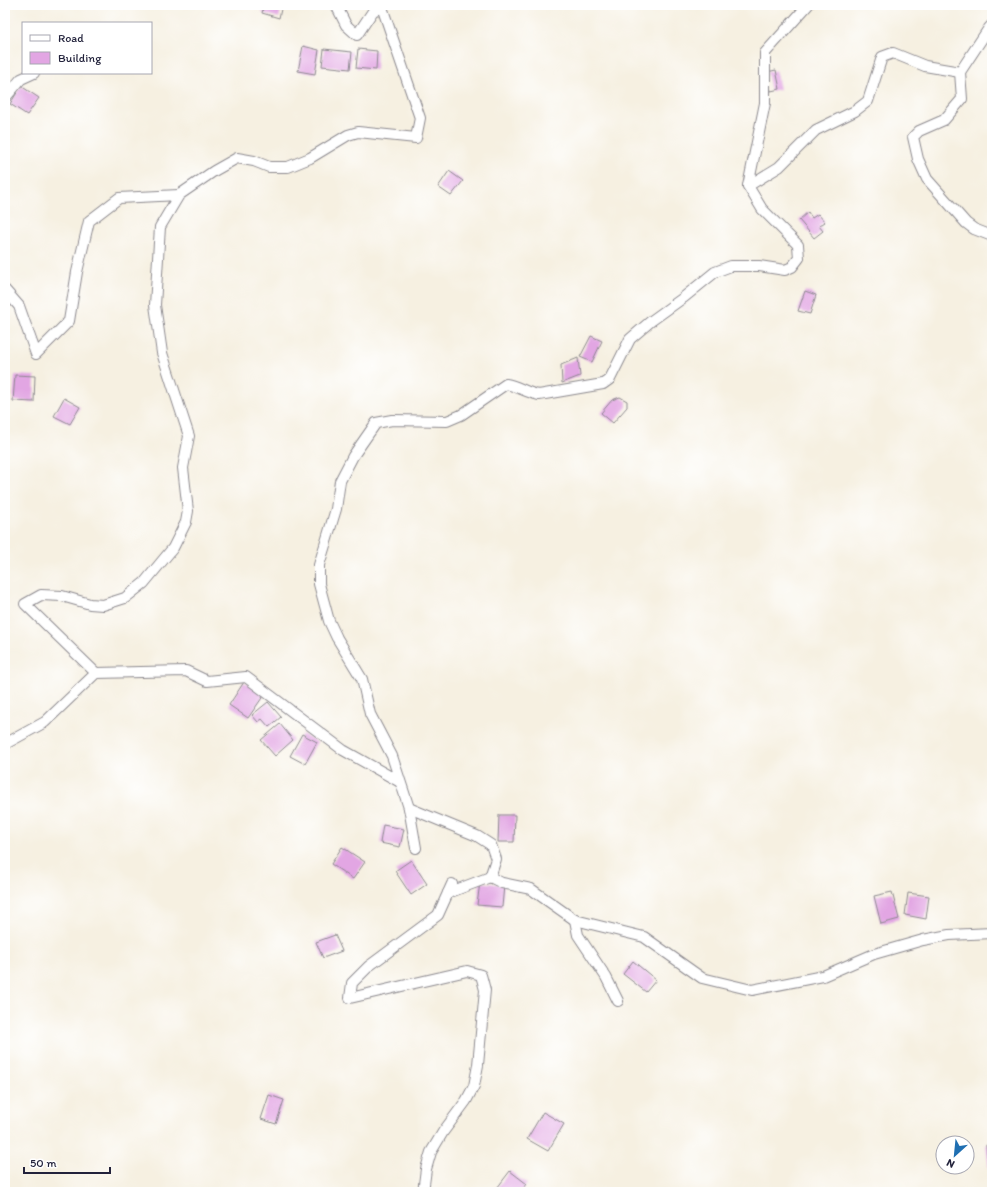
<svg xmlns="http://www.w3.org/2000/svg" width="997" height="1197" font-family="Itim,sans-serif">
  <rect width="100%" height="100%" fill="#fff"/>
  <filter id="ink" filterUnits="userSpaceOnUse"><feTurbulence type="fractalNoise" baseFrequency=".025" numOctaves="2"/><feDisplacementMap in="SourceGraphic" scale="8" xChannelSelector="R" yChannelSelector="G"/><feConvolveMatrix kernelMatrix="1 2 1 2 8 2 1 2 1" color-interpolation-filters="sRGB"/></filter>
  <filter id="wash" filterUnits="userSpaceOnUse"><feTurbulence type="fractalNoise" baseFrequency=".012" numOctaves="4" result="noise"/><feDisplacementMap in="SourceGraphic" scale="16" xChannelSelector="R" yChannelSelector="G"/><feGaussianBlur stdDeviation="0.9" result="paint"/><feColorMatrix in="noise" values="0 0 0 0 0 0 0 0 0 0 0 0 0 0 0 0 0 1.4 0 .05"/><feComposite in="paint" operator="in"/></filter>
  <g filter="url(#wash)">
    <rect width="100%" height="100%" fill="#f6f0e1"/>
    <g id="blocks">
      <g fill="#e2a6e3">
        <path d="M264 5H282L279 18 262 13Z"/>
        <path d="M303 46 319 50 315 74 298 71Z"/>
        <path d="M324 49 352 52 350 69 322 66Z"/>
        <path d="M358 49 377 51 376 70 356 68Z"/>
        <path d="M776 70 780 89 771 91 767 72Z"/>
        <path d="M21 86 39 98 27 115 10 104Z"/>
        <path d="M449 171 463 181 451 196 438 187Z"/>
        <path d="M808 212 812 218 818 214 825 222 819 226 823 231 814 238 799 220Z"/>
        <path d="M805 291 816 295 810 314 798 311Z"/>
        <path d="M591 336 602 341 592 362 580 357Z"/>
        <path d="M578 358 580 376 562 383 561 365Z"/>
        <path d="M15 375 35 376 34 402 13 401Z"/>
        <path d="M620 397 627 401V407L613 423 601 413 612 400Z"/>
        <path d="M64 398 80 407 70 424 54 416Z"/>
        <path d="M244 682 264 695 248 718 229 705Z"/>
        <path d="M268 702 281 717 269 727 262 719 258 722 252 715Z"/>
        <path d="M280 724 293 740 275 756 261 740Z"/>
        <path d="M302 734 317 742 305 764 290 756Z"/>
        <path d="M499 815H515L514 842H498Z"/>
        <path d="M383 825 404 829 400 847 380 843Z"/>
        <path d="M342 847 365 862 353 879 331 864Z"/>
        <path d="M411 860 427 884 411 895 395 871Z"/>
        <path d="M480 882 504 885 502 907 477 905Z"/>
        <path d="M892 892 899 919 881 924 874 896Z"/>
        <path d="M908 893 929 896 926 919 905 915Z"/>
        <path d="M335 935 342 951 323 958 316 942Z"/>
        <path d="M633 961 656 980 646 992 623 974Z"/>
        <path d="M269 1095 284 1100 276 1124 261 1119Z"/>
        <path d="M543 1112 564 1124 548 1151 527 1139Z"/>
        <path d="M992 1144V1185L991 1186 986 1145Z"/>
        <path d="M510 1171 527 1184 521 1192H494Z"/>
        <path d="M200 1190V1192H178V1191Z"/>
      </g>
    </g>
  </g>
  <g filter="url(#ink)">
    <use href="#blocks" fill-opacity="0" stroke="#8c898e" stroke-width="1"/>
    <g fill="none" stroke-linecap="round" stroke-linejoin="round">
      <defs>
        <g id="street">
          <path d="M336 5 346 25 357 35 373 11 382 7 383 5"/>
          <path d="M992 25 989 28 960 72 962 99 944 120 919 131 913 137 918 159 927 179 966 223 974 229 992 236"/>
          <path d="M5 98 21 79 34 73"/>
          <path d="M748 186 779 167 816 130 855 111 868 101 882 57 893 53 925 66 960 72"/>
          <path d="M5 290 19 306 36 354 69 321 77 272 89 221 119 198 179 195"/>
          <path d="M96 673 25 604 41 595 62 596 90 604 103 605 125 598 144 583 173 548 186 522 188 511 183 468 189 436 162 353 155 305 160 227 179 195 214 171 237 158 254 161 269 167H288L310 158 348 135 358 132 416 138 420 118 382 7"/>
          <path d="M5 744 45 722 96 673 186 671 207 681 246 677 343 750 400 782"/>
          <path d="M409 808 477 836 491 845 496 859 490 877"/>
          <path d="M416 848 409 808 392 756 370 714 362 679 337 638 329 621 319 584V565L336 509 340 481 353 456 376 423 392 420 447 421 461 415 506 384C518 386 527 393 539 395L603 384 610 379 630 339 651 321 683 298 715 272 731 266H759L785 270 792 267 799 258 798 245 762 209 748 186 765 103V53L808 5"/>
          <path d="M448 893 490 877 502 883 531 889 575 920 644 937 702 978 752 990 823 976 874 954 923 940 949 935 992 933"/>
          <path d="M575 920 578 935 606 977 618 1001"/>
          <path d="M423 1192 426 1169 431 1152 443 1132 466 1101 474 1086 478 1065 485 990 481 975 467 971 350 998 352 983 369 966 438 915 452 884"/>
        </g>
      </defs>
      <use href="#street" stroke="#8c898e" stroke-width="12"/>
      <use href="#street" stroke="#fff" stroke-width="10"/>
    </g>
  </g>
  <rect width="997" height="1197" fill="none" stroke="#fff" stroke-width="20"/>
  <rect x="22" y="22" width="130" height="52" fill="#ffffff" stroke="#a7a7b1"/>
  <rect x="30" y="35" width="20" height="6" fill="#ffffff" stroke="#a7a7b1"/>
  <text x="58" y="42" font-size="12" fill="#22223b">Road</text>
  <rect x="30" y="52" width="20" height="12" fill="#e2a6e3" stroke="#a7a7b1"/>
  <text x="58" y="62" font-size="12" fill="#22223b">Building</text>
  <g transform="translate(955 1155) rotate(207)"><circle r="19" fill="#ffffff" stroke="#a7a7b1"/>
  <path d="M0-3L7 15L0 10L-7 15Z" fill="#1f6fb2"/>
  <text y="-6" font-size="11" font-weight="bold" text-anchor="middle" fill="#22223b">N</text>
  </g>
  <path d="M24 1167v6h86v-6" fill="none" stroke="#22223b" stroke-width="2"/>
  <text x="30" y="1167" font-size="12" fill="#22223b" stroke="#ffffff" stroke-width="3" paint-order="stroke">50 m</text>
</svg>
